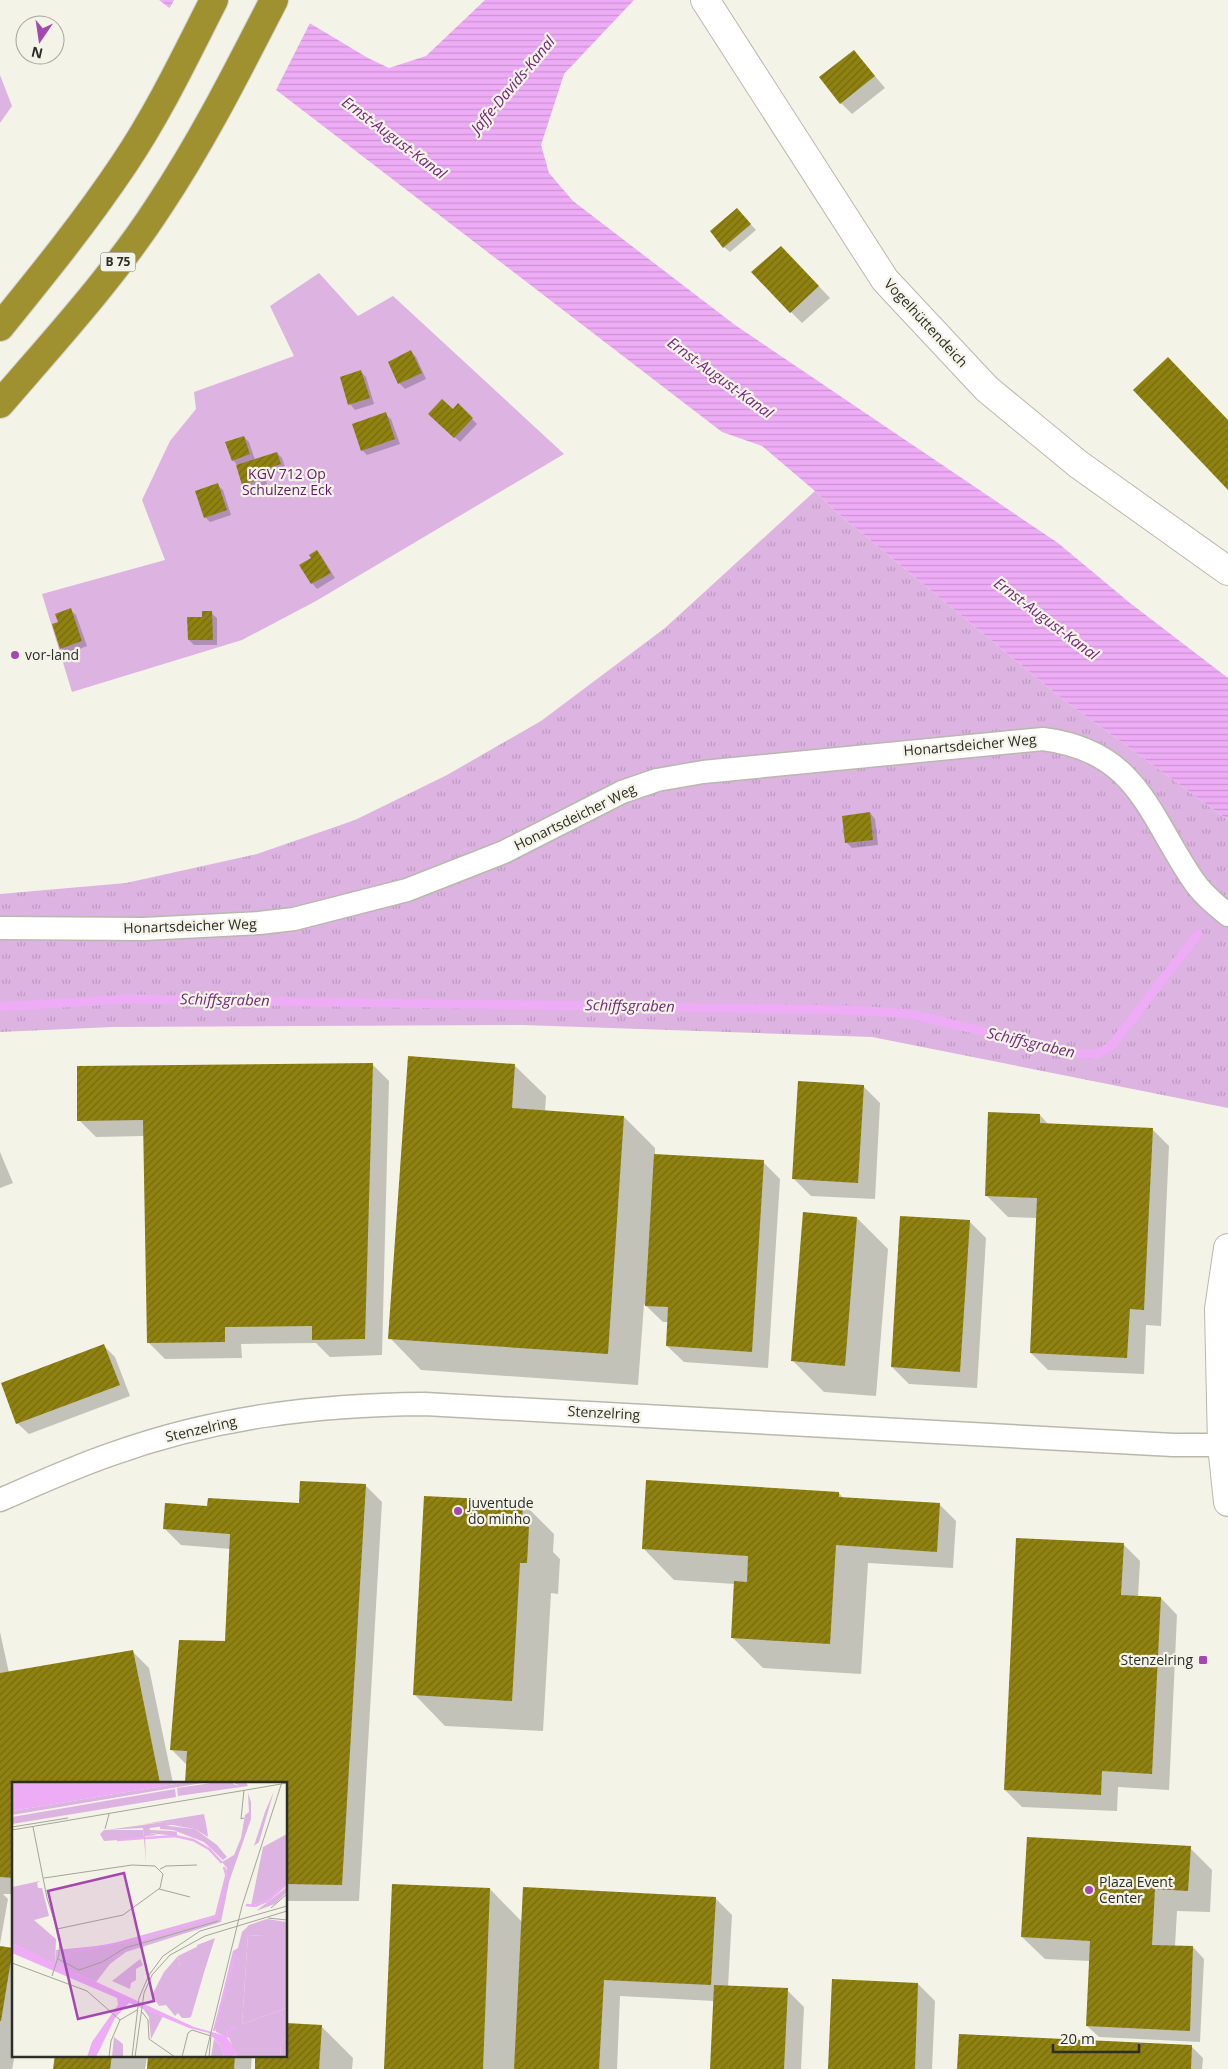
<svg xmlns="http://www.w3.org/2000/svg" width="1228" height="2069" font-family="'Open Sans',sans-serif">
  <defs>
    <pattern id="grass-tufts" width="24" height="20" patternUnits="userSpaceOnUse" patternTransform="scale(1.25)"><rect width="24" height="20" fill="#dcb3e1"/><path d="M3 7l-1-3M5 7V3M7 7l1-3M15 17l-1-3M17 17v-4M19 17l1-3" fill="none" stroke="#bd9ac1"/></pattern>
    <pattern id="water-rules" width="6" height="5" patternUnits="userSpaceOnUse" patternTransform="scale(1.25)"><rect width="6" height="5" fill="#edacf5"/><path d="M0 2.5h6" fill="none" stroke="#cc94d2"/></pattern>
    <pattern id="building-hatch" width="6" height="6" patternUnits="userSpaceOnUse" patternTransform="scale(1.25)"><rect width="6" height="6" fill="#908211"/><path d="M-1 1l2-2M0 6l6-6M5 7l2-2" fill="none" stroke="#766b10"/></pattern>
  </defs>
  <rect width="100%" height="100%" fill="#f4f3e7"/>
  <path fill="url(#grass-tufts)" d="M815 491 835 511 1061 698 1228 820V1108L872 1037 523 1025 112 1027 0 1032V894L126 883 257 854 355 820 447 775 541 721 665 628Z"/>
  <g fill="#dcb3e1">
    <path d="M0 75 12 106 0 123Z"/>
    <path d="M319 273 358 316 393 296 564 454 316 601 242 640 72 692 42 594 165 560 142 500 170 441 196 409 194 392 294 356 270 306Z"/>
  </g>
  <path fill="url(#water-rules)" d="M159 0H271L368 58 389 68 426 56 485 0H634L564 74 541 145 549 173 573 201 735 325 1058 543 1130 603 1228 678V820L1061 698 835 511 815 491 762 446 722 432Z"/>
  <path fill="#f4f3e7" d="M174 0H275L311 21 275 92 168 11Z"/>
  <g fill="#0003">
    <path d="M854 51 885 88 852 114 841 103Z"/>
    <path d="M742 215 756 230 730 252 724 247Z"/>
    <path d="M793 259 830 298 802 323 791 312Z"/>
    <path d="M411 352 416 357 426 379 405 389 400 384 389 362Z"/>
    <path d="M361 372 366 377 374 404 355 410 350 404Z"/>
    <path d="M458 405 477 424 460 442 430 414 453 410Z"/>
    <path d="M385 414 391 419 400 444 367 455 362 450Z"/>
    <path d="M244 437 249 442 255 460 277 453 282 458 286 470 265 476 267 484 249 490 244 484 238 466 233 460Z"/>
    <path d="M217 485 223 490 231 515 210 522 205 517Z"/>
    <path d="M317 551 322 557 335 578 317 589 312 583 313 559Z"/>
    <path d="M70 610 76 615 87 646 67 654 61 648 59 623Z"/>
    <path d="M211 613 217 618V645H194L189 640 203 618Z"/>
    <path d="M870 813 875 819 878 845 852 848 846 842Z"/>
    <path d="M372 1064 389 1081 382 1355 330 1357 316 1343 241 1344 242 1358 165 1359 148 1342 144 1136 96 1137 79 1120Z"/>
    <path d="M514 1065 546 1096 545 1111 624 1117 655 1148V1155L763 1162 780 1179 768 1368 684 1362 667 1346 668 1322H663L644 1304 638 1385 421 1370 390 1338Z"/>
    <path d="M863 1086 880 1103 875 1199 811 1196 794 1179Z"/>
    <path d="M1040 1115 1049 1125 1152 1129 1169 1146 1161 1326 1146 1325 1144 1374 1048 1370 1031 1353 1037 1218 1008 1217 986 1195Z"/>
    <path d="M0 1152 13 1183 0 1188Z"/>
    <path d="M857 1218 888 1249 876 1396 824 1392 793 1361Z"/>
    <path d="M969 1221 986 1238 977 1388 909 1384 892 1367Z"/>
    <path d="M104 1346 115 1357 130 1396 29 1434 17 1423Z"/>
    <path d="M365 1485 382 1502 359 1901H286V1783L187 1765 172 1750 227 1642 231 1549 181 1545 164 1528 208 1507 300 1504Z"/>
    <path d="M839 1493 843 1498 939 1504 956 1521 953 1568 868 1563 861 1674 763 1668 732 1637 735 1584 674 1580 643 1548Z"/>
    <path d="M523 1503 554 1534 553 1552 560 1559 558 1594 551 1593 543 1731 445 1726 414 1694Z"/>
    <path d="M1123 1544 1140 1561 1138 1597 1161 1598 1177 1615 1169 1790 1118 1787 1117 1811 1022 1807 1005 1790Z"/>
    <path d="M0 1632 9 1673 132 1651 149 1668 173 1783H14V1894H3L8 1899 0 1944Z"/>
    <path d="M1190 1848 1212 1870 1210 1912 1177 1911 1175 1946 1193 1947 1204 1959 1200 2042 1099 2037 1087 2026 1090 1961 1045 1959 1022 1937Z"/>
    <path d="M490 1889 522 1922 715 1898 732 1915 728 1987 787 1990 804 2007 801 2069H711L714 2001 620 1996 617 2069H386Z"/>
    <path d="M0 1948 14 1951 15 2055 12 2069H0Z"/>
    <path d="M918 1984 935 2001 932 2069H829Z"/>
    <path d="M321 2026 353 2058 352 2069H256L286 2055Z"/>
    <path d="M1191 2046 1203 2058 1202 2069H958Z"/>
    <path d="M57 2055H145L147 2057 145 2069H55Z"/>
    <path d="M149 2055H252L251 2069H148Z"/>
  </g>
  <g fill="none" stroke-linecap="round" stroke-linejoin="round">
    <path stroke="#edacf5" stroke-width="9" d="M0 1007 128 999 853 1010 910 1014 1081 1054H1098L1112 1045 1198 934"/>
  </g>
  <g fill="url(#building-hatch)">
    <path d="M854 50 875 76 840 104 819 77Z"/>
    <path d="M737 208 751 224 723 248 710 231Z"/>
    <path d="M781 246 819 286 790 313 751 272Z"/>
    <path d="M411 350 422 373 398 384 388 362Z"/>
    <path d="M1168 357 1228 420V490L1133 390Z"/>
    <path d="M361 370 370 398 348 405 340 377Z"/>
    <path d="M442 399 453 409 458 403 473 418 454 438 428 414Z"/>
    <path d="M386 412 395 439 361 451 352 424Z"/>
    <path d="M244 436 250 454 232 461 225 442Z"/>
    <path d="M277 452 281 464 260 471 263 478 242 485 236 465Z"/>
    <path d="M218 483 227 510 204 518 195 491Z"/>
    <path d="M317 550 331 573 311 584 299 565 311 558 309 555Z"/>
    <path d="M71 608 82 641 60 649 52 624 58 622 55 614Z"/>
    <path d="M202 611H212L213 640H188L187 617H202Z"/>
    <path d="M870 812 873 840 845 843 842 816Z"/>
    <path d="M408 1056 515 1064 512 1108 624 1116 608 1354 388 1339Z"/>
    <path d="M373 1063 365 1339 312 1340V1326L225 1327V1342L147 1343 143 1120 77 1121V1066Z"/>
    <path d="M798 1081 864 1085 858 1183 792 1179Z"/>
    <path d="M988 1112 1040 1114V1123L1153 1128 1144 1310 1130 1309 1127 1358 1030 1353 1037 1198 985 1196Z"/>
    <path d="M654 1154 764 1160 752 1352 666 1346 668 1307 645 1306Z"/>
    <path d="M803 1212 857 1217 845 1366 791 1361Z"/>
    <path d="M900 1216 970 1220 960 1372 891 1367Z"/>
    <path d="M104 1344 120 1385 16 1424 1 1383Z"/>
    <path d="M646 1480 839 1492V1497L940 1503 937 1552 836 1545 830 1644 731 1638 734 1581 747 1582 748 1556 642 1549Z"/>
    <path d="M300 1481 366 1484 342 1885 286 1884V1783H185L187 1751 170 1750 179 1640 225 1641 230 1534 163 1529 165 1503 207 1506 208 1498 299 1503Z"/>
    <path d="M424 1496 523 1501 522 1526 529 1527 527 1563H520L512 1701 413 1695Z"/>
    <path d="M1016 1538 1124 1543 1121 1595 1161 1597 1152 1774 1102 1771 1101 1795 1004 1790Z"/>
    <path d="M133 1650 160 1783H14V1878L0 1877V1673Z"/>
    <path d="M1027 1837 1191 1846 1188 1891 1155 1889 1152 1945 1193 1946 1190 2031 1086 2026 1090 1941 1021 1937Z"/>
    <path d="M392 1884 490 1888 483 2069H384Z"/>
    <path d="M523 1887 716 1897 711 1985 604 1980 599 2069H514Z"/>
    <path d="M0 1946 13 1948 1 2021H0Z"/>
    <path d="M832 1979 918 1983 915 2069H828Z"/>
    <path d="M714 1985 788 1988 784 2069H710Z"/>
    <path d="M286 2023 322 2025 319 2069H255V2055H286Z"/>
    <path d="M959 2034 1192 2045 1191 2069H957Z"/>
    <path d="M55 2055H112L110 2069H53Z"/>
    <path d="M148 2055H235L234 2069H147Z"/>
  </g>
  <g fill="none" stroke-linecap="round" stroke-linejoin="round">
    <defs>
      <g id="street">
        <path d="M0 928 144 929 259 923 294 919 407 890 504 852 622 792 657 780 703 772 1043 739C1137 751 1147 812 1193 880 1202 894 1216 905 1228 915"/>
        <path d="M0 1500C37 1484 74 1467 112 1454 215 1417 316 1405 425 1404L1173 1445H1222"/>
      </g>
      <g id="secondary">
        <path d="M705 0 885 280 987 389 1078 464 1228 571"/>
        <path d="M1228 1248 1219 1309 1222 1445 1228 1502"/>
      </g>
      <g id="highway">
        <path d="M0 327C43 274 86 221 124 164 159 112 186 55 214 0"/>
        <path d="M0 404C55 340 113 277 159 206 203 140 238 70 274 0"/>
      </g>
    </defs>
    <use href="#street" stroke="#b9b8ac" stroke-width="25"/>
    <use href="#secondary" stroke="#b9b8ac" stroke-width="30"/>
    <use href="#highway" stroke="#d1d1d0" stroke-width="30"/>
    <use href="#street" stroke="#fff" stroke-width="22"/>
    <use href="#secondary" stroke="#fff" stroke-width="28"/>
    <use href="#highway" stroke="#9f9130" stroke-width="28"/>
  </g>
  <g fill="#a547b1" stroke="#f4f3e7" stroke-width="2">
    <circle cx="15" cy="655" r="5"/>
    <circle cx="458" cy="1511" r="5"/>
    <rect x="1198" y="1655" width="10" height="10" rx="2.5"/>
    <circle cx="1089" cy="1890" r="5"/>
  </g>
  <g text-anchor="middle" stroke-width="4.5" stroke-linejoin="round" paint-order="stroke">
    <rect fill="#f4f3e7" stroke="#696962" stroke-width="1" x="100.5" y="252.5" width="35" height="19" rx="4"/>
    <g font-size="12" font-weight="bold" fill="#2e2e29">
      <text x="118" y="266">B 75</text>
    </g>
    <g font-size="14" fill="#2e2e29" stroke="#f4f3e7">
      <text transform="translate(926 323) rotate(47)" y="5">Vogelhüttendeich</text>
      <text transform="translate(970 745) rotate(-5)" y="5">Honartsdeicher Weg</text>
      <text transform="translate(575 817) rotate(-26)" y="5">Honartsdeicher Weg</text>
      <text transform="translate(190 926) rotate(-2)" y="5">Honartsdeicher Weg</text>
      <text transform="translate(604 1413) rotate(3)" y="5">Stenzelring</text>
      <text transform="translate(201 1429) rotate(-13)" y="5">Stenzelring</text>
    </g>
    <g font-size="14" fill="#63176d" stroke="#f4f3e7">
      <text x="287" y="479">KGV 712 Op<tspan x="287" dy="16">Schulzenz Eck</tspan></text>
    </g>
    <g font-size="14" fill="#2e2e29" stroke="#f4f3e7" text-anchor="start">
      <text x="25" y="660">vor-land</text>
      <text x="468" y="1508">juventude<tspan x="468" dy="16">do minho</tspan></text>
      <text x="1193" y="1665" text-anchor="end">Stenzelring</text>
      <text x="1099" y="1887">Plaza Event<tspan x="1099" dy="16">Center</tspan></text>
    </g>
    <g font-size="15" font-style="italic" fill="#72287c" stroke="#f4f3e7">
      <text transform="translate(513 85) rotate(-50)" y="5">Jaffe-Davids-Kanal</text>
      <text transform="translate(394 138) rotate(37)" y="5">Ernst-August-Kanal</text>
      <text transform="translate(720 378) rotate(36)" y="5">Ernst-August-Kanal</text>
      <text transform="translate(1046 619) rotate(37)" y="5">Ernst-August-Kanal</text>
      <text transform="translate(225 1000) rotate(1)" y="5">Schiffsgraben</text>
      <text transform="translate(630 1006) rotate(1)" y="5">Schiffsgraben</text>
      <text transform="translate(1031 1043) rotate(13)" y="5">Schiffsgraben</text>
    </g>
  </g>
  <g transform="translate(12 1782)">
    <rect width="275" height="275" fill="#f4f3e7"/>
    <path d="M175 0H196L0 33V29ZM206 0H221V2L228 4 222 1 234 0 236 4 166 14 165 6ZM163 7 164 15 0 42V35ZM262 9 247 60 242 64 253 30ZM236 11 239 20V37L217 100 209 140 114 170 98 182 84 200 43 182 44 168 95 163 203 133 215 86 210 80 222 73 229 56 233 33 237 30ZM192 32 195 47 152 40 132 42ZM275 105V110L263 122 244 129ZM130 225 151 234 139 257 137 235Z" fill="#dcb3e1"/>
    <path d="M152 40 189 45 195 47 196 55 183 47 160 43 138 46 137 51 146 53 133 54 134 80 131 46 94 48ZM28 99 25 101 26 106H30L37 134 22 138 44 157 43 182 0 161V105ZM255 137 275 140V149L253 154 236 153 230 242 275 226V254L268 262 269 275H225L217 256 204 250 203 243 221 169 226 166 230 150 237 143ZM203 156 194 184H168L166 174ZM102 255 111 262V275H100Z" fill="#dcb3e1"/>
    <path d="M201 157 199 166 185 169V163Z" fill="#dcb3e1"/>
    <path d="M148 43 183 47 205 63 215 75 211 78 192 60 161 48 148 47ZM92 48H131L132 56 92 59 88 52ZM137 48 160 49 165 50V54L137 51ZM275 52V101L255 118 239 124 251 65ZM272 147 275 149V226L230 242 236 153 253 154ZM166 174 168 184H194L179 235 176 236H170L166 231 163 234 154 223 147 224 140 213 152 190ZM128 177 131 183 124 187V198L119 201 118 207 100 199ZM275 254V275H269L268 262ZM202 257 208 263 212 275H199Z" fill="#dcb3e1"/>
    <path d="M0 0H175L0 29ZM0 161 182 245 214 254 227 273 212 275 208 263 197 251 177 246 117 221 103 236 84 275H75L80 260 106 223 105 216 0 171Z" fill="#edacf5"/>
    <path fill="none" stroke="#edacf5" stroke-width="2.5" d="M133 56 163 54 181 58 197 67 210 81M105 58 132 56M234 123 243 124 255 119 275 102M54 178 59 170 120 159 205 134 215 95 212 85M202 249 223 172M214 256 216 249 223 245"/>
    <path fill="none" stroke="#a5a49b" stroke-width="1" d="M232 8 229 37 232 36M0 45 56 36M21 45 35 116 48 156 47 172 40 194M93 47 97 32M0 48 275 1M148 87 154 84 185 83M32 96 120 83 143 84 151 92 148 106 111 133 45 147M147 107 178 115M259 126 275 112M256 136 275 138M46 177 67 188 90 180 113 166 206 139M0 181 75 209 108 238M130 230 136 238 137 257 163 275M108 238 125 228M97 275 99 259 108 238M120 275 127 216 137 193 151 174 188 149 275 124M123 275 132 211 140 193 158 173 193 154 275 129M170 275 176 251 180 248 199 254 197 275M193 275 230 124 270 0"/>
    <path fill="#a547b1" fill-opacity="0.15" stroke="#a547b1" stroke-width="2.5" d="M112 91 142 219 66 237 36 109Z"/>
    <rect width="275" height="275" fill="none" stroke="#2e2e29" stroke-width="2.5"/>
  </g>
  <g transform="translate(40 40) rotate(193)"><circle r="24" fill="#f4f3e7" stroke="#a5a49b"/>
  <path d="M0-4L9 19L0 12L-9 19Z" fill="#a547b1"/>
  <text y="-8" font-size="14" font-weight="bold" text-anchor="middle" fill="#2e2e29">N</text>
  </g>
  <path d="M1053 2044v8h86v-8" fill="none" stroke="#2e2e29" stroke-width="2.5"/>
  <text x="1060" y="2044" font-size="15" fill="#2e2e29" stroke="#f4f3e7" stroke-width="4" paint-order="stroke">20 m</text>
</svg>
